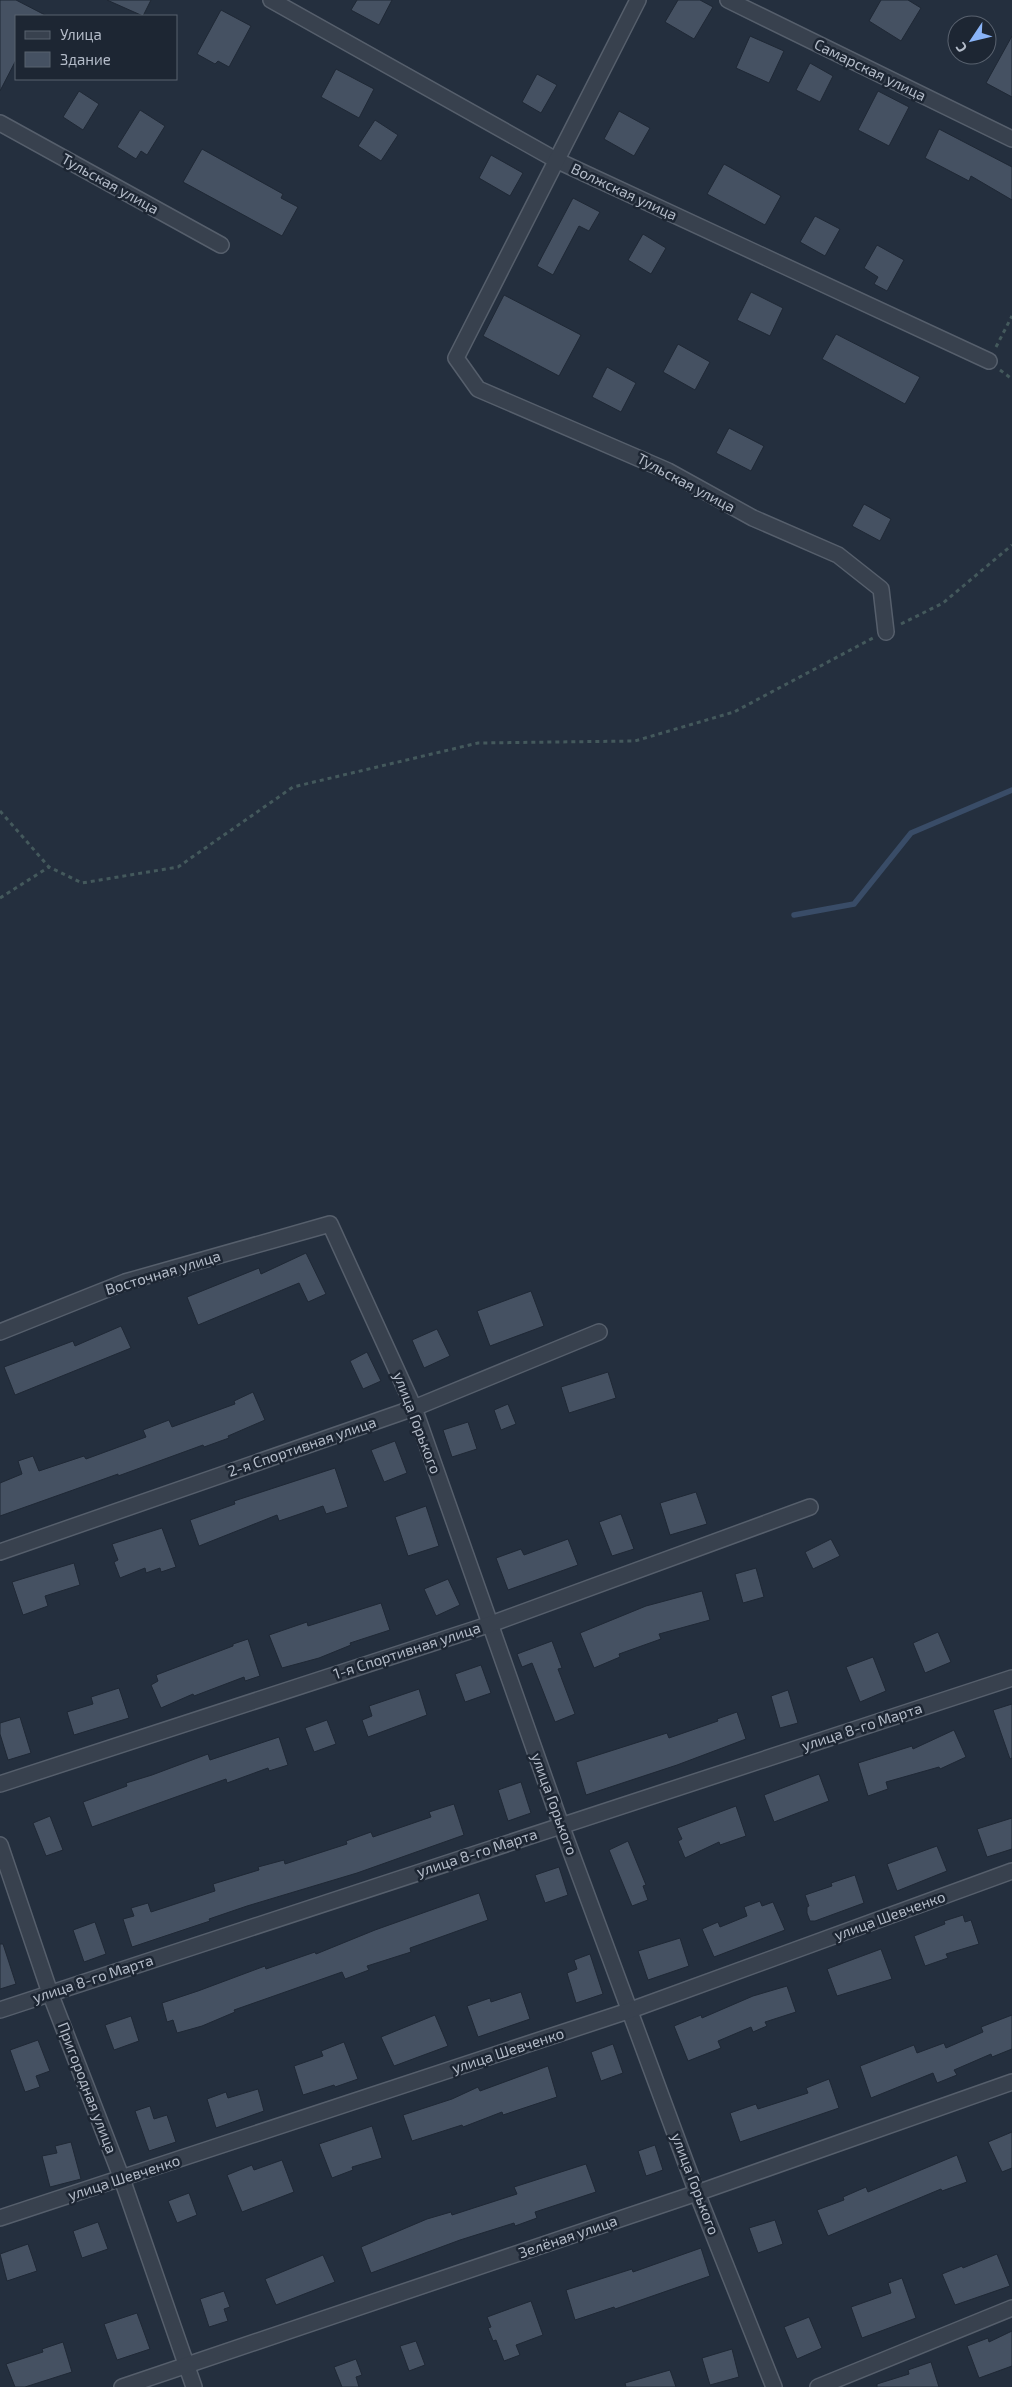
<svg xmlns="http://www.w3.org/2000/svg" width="1012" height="2387" font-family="'Exo 2',sans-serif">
  <rect width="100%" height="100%" fill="#242f3e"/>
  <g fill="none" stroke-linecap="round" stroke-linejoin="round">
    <path stroke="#394c67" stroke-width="5.5" d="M794 915 854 904 911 833 1012 790"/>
  </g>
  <g fill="#455162" stroke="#1f2835">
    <path d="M0 0H16L47 16H16V60L0 91Z"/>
    <path d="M107 0H151L143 16Z"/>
    <path d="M357 0H392L379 25 351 10Z"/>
    <path d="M678 0H700L713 7 694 39 665 22Z"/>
    <path d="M881 0H908L921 8 901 41 869 21Z"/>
    <path d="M221 10 251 26 229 67 218 61 215 64 197 54Z"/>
    <path d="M750 36 784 51 769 83 736 68Z"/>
    <path d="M1012 36V97L986 83Z"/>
    <path d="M810 63 833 76 820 102 796 90Z"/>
    <path d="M336 69 374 89 359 118 321 97Z"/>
    <path d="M537 74 557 85 541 113 522 102Z"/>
    <path d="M79 91 99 104 83 130 63 117Z"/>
    <path d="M878 91 909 107 889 146 858 130Z"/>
    <path d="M140 110 165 126 147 155 141 151 136 159 117 147Z"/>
    <path d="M619 111 650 128 634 156 604 139Z"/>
    <path d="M375 120 398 135 381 161 358 146Z"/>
    <path d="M939 129 1012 167V200L971 176 969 181 925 158Z"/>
    <path d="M202 149 283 194 281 198 298 207 282 236 183 182Z"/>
    <path d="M491 155 523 173 510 196 479 178Z"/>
    <path d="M724 164 781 196 765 225 707 194Z"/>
    <path d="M573 198 600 212 589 231 579 226 553 275 537 266Z"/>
    <path d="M815 216 840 229 825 256 800 242Z"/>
    <path d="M643 234 666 248 651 274 628 260Z"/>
    <path d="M877 245 904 260 887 291 874 284 878 277 864 268Z"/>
    <path d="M751 292 783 308 770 336 737 320Z"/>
    <path d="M504 295 581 335 559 376 483 336Z"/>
    <path d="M836 334 920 377 905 404 822 359Z"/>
    <path d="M678 344 710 362 695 390 663 372Z"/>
    <path d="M607 367 636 383 621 412 592 397Z"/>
    <path d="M729 428 764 446 751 471 716 453Z"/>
    <path d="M864 504 891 519 880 541 852 526Z"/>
    <path d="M306 1253 326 1294 308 1302 299 1283 198 1325 187 1297 259 1268 261 1274Z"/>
    <path d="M531 1291 544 1326 490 1346 477 1311Z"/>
    <path d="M121 1326 131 1348 15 1395 4 1367 73 1341 75 1346Z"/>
    <path d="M437 1329 450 1356 424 1368 412 1340Z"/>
    <path d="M367 1352 381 1381 363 1389 350 1361Z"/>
    <path d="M608 1372 616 1398 569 1413 561 1387Z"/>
    <path d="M253 1392 265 1420 228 1436 229 1438 204 1447 203 1445 118 1476V1474L0 1516V1483L22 1474 18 1461 33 1456 39 1471 84 1456 86 1459 146 1437 143 1430 169 1420 172 1427 235 1404 234 1401Z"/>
    <path d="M508 1404 516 1424 501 1430 494 1410Z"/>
    <path d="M468 1422 477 1449 452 1457 443 1430Z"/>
    <path d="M395 1441 407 1473 384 1482 371 1450Z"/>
    <path d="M335 1468 348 1507 326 1514 323 1506 279 1521 277 1515 199 1546 190 1520 235 1504 234 1501Z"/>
    <path d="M696 1492 707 1524 670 1535 660 1503Z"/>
    <path d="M426 1506 439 1546 408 1556 395 1517Z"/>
    <path d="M621 1514 634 1549 612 1556 599 1522Z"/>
    <path d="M162 1528 176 1567 161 1572 160 1568 146 1573 145 1568 120 1578 114 1562 118 1560 112 1544Z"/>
    <path d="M568 1539 578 1565 508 1590 496 1558 521 1549 524 1555Z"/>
    <path d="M831 1539 840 1556 813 1569 805 1552Z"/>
    <path d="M74 1563 80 1585 45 1596 48 1606 23 1615 12 1582Z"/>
    <path d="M756 1568 764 1597 743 1603 735 1574Z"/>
    <path d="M448 1579 460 1605 436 1616 424 1589Z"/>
    <path d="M702 1591 710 1620 659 1634 661 1639 619 1654 620 1657 594 1668 580 1633 646 1606Z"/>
    <path d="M381 1603 390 1630 350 1643 351 1645 319 1658 282 1668 269 1635 307 1622 308 1626Z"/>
    <path d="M938 1632 951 1662 925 1673 913 1643Z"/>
    <path d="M248 1639 260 1676 245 1681 244 1677 194 1696 193 1694 161 1708 151 1685 158 1681 156 1675 233 1646V1644Z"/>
    <path d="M552 1641 562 1668 558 1669 575 1714 555 1722 532 1663 522 1667 517 1654Z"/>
    <path d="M873 1657 886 1691 860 1702 846 1667Z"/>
    <path d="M481 1665 491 1693 465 1702 455 1674Z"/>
    <path d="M119 1688 129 1718 74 1735 67 1712 93 1704 91 1697Z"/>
    <path d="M419 1689 427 1715 368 1737 362 1720 372 1716 369 1706Z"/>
    <path d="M788 1690 798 1723 780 1728 771 1696Z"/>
    <path d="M1012 1704V1758L1010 1759 993 1710Z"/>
    <path d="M737 1712 746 1739 677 1765 586 1795 576 1762 667 1733 669 1738 718 1721 717 1719Z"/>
    <path d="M20 1717 31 1753 8 1760 0 1734V1723Z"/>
    <path d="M327 1720 336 1744 314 1752 305 1728Z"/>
    <path d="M954 1730 966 1757 940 1769 939 1767 886 1782 888 1789 868 1796 858 1763 912 1746 913 1749Z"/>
    <path d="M279 1737 288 1765 269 1771 268 1768 227 1783 226 1779 92 1827 83 1802 127 1786 126 1783 152 1775 208 1754 210 1760Z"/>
    <path d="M819 1774 829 1801 774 1822 764 1795Z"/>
    <path d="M521 1782 531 1813 508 1821 498 1790Z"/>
    <path d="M454 1804 464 1835 357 1873 247 1906 209 1919 210 1921 132 1947 123 1919 134 1916 131 1908 148 1903 151 1912 215 1891 213 1884 259 1870 258 1867 284 1860 285 1864 347 1844 346 1841 371 1832 373 1837 431 1817 429 1812Z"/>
    <path d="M736 1806 746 1836 720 1845 719 1842 685 1858 678 1841 682 1839 677 1828Z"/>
    <path d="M50 1816 63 1850 46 1856 33 1823Z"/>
    <path d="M1012 1818V1849L987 1857 977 1829Z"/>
    <path d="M628 1841 646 1885 643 1886 648 1900 632 1906 609 1850Z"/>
    <path d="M937 1846 947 1871 897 1891 887 1864Z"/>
    <path d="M559 1867 568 1895 545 1903 535 1875Z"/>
    <path d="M855 1875 864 1903 815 1921H810L807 1913V1907L809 1906 805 1895 832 1886 831 1883Z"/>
    <path d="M479 1893 488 1920 410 1948 411 1952 367 1966 369 1970 345 1979 342 1972 234 2010 235 2012 202 2026 177 2033 173 2020 167 2022 162 2003 198 1991 265 1966 266 1969 315 1952 316 1954 375 1930Z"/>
    <path d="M760 1901 762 1906 773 1902 785 1930 714 1957 702 1929 718 1922 720 1927 747 1916 744 1907Z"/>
    <path d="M963 1915 965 1922 971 1920 979 1944 946 1954 948 1958 925 1966 914 1936 945 1924 944 1921Z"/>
    <path d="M95 1922 106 1954 84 1962 73 1930Z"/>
    <path d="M680 1938 689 1966 648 1980 638 1951Z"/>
    <path d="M0 1944H3L16 1984 0 1989Z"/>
    <path d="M881 1949 892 1979 837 1996 827 1969Z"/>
    <path d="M590 1954 603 1994 576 2003 567 1973 577 1969 574 1960Z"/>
    <path d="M787 1986 796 2012 765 2022 767 2026 753 2032 751 2027 718 2041 721 2048 688 2061 674 2026 701 2015 702 2018 753 1996Z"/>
    <path d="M521 1992 530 2019 478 2037 467 2006 490 1998 491 2002Z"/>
    <path d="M435 2015 448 2046 394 2066 381 2037Z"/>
    <path d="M1012 2015V2049L992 2057 991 2054 954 2070 957 2075 937 2083 933 2073 871 2098 860 2066 914 2045 917 2053 944 2043 946 2048 983 2032 981 2027Z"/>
    <path d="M131 2016 139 2041 114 2050 105 2025Z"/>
    <path d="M38 2040 50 2071 36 2076 40 2087 25 2092 10 2050Z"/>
    <path d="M344 2042 358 2079 335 2087 334 2085 303 2095 294 2066 323 2056 321 2051Z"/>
    <path d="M613 2044 623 2073 601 2081 591 2052Z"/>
    <path d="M548 2066 557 2097 503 2115 502 2112 463 2127 462 2125 412 2141 403 2115 452 2099 478 2087 480 2091Z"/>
    <path d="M829 2079 839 2108 740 2142 730 2113 756 2104 758 2109 808 2093 806 2088Z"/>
    <path d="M258 2089 264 2111 216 2128 207 2099 226 2092 228 2098Z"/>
    <path d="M150 2106 154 2119 167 2115 176 2142 149 2151 135 2111Z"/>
    <path d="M372 2126 382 2158 352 2167 353 2170 332 2178 319 2144Z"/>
    <path d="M1012 2132V2168L1002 2172 988 2142Z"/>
    <path d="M71 2142 81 2179 50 2187 42 2156 57 2153 55 2146Z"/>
    <path d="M655 2145 663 2170 646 2176 638 2151Z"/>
    <path d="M957 2155 967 2182 942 2191 941 2189 828 2236 817 2210 844 2200 843 2197 866 2187 868 2192Z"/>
    <path d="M282 2160 294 2192 242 2212 227 2175 252 2165 254 2170Z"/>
    <path d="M586 2164 596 2192 535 2212 537 2218 515 2226 514 2223 460 2240 371 2273 361 2247 427 2219 451 2212 452 2215 517 2194 514 2187Z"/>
    <path d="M189 2193 197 2215 177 2223 168 2201Z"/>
    <path d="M775 2220 783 2244 758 2253 749 2228Z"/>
    <path d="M98 2222 108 2249 82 2258 73 2231Z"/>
    <path d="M28 2244 37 2271 7 2281 0 2254Z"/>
    <path d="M701 2248 710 2276 615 2309 614 2307 575 2320 566 2290 632 2269 633 2272Z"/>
    <path d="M997 2254 1010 2286 955 2305 942 2274 962 2266 963 2268Z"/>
    <path d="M323 2255 335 2282 276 2305 265 2279Z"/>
    <path d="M902 2278 916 2318 862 2338 851 2307 891 2293 888 2283Z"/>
    <path d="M224 2291 230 2307 224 2309 228 2321 209 2327 200 2299Z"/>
    <path d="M531 2301 543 2335 516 2345 520 2355 504 2361 496 2340 493 2341 488 2328 491 2327 487 2317Z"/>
    <path d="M137 2313 150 2349 117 2360 104 2324Z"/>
    <path d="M809 2317 822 2348 797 2359 784 2327Z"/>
    <path d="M1012 2331V2366L979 2378 967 2346 988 2338 989 2342Z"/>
    <path d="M416 2341 425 2365 409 2371 400 2346Z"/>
    <path d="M63 2342 72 2372 25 2387H15L6 2364 43 2352 42 2349Z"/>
    <path d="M732 2349 739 2377 710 2385 702 2358Z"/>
    <path d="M356 2359 362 2375 356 2377 359 2387H342L334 2367Z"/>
    <path d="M931 2362 939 2387H877V2384L909 2374 908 2370Z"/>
    <path d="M670 2370 676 2387H626L625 2383Z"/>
  </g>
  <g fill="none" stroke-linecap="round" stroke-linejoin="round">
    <defs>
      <g id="minor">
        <path d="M271 0 556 160 989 361"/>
        <path d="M638 0 456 358 478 389 668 471 753 518 838 555 881 589 886 632"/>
        <path d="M728 0 1012 139"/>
        <path d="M0 123 221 245"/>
        <path d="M0 1332 125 1282 330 1224 414 1408 561 1825 697 2193 774 2387"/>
        <path d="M0 1552 414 1408 599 1332"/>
        <path d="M0 1784 491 1624 810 1507"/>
        <path d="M0 1845 50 1993 122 2179 194 2387"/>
        <path d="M0 2010 1012 1678"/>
        <path d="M0 2218 631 2010 1012 1871"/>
        <path d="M122 2387 697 2193 1012 2082"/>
        <path d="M818 2387 1012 2308"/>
      </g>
    </defs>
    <use href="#minor" stroke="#565f6c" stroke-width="18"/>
    <g stroke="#44595c" stroke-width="3" stroke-dasharray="4 4" stroke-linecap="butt">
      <path d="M996 347 1012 316"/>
      <path d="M1000 370 1012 379"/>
      <path d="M901 624 943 603 1012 545"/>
      <path d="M0 811 49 867 82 883 178 867 293 787 478 743 635 741 734 712 873 638"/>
      <path d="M0 898 49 867"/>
    </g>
    <use href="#minor" stroke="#38414e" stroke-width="15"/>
  </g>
  <g text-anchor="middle" stroke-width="5" stroke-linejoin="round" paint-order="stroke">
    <g font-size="15" fill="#b4bcc9" stroke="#1d2633">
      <text transform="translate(870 70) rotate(26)" y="5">Самарская улица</text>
      <text transform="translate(110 184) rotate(29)" y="5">Тульская улица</text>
      <text transform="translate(624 192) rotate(25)" y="5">Волжская улица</text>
      <text transform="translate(686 483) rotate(28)" y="5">Тульская улица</text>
      <text transform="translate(163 1273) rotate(-17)" y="5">Восточная улица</text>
      <text transform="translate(417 1423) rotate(69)" y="5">улица Горького</text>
      <text transform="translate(302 1447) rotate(-19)" y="5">2-я Спортивная улица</text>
      <text transform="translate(407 1651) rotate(-18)" y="5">1-я Спортивная улица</text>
      <text transform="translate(862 1727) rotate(-18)" y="5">улица 8-го Марта</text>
      <text transform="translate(554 1804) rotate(70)" y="5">улица Горького</text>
      <text transform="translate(477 1853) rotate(-18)" y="5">улица 8-го Марта</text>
      <text transform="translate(890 1916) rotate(-20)" y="5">улица Шевченко</text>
      <text transform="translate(93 1979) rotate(-18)" y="5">улица 8-го Марта</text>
      <text transform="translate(508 2051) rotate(-18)" y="5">улица Шевченко</text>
      <text transform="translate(87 2088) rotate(69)" y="5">Пригородная улица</text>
      <text transform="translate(124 2178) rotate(-18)" y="5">улица Шевченко</text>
      <text transform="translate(695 2184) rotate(69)" y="5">улица Горького</text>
      <text transform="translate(568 2237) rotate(-19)" y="5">Зелёная улица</text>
    </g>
  </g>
  <rect x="15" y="15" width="162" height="65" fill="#1d2633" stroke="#59626f"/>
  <rect x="25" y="31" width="25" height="8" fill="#38414e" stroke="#59626f"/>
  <text x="60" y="40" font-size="15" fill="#b4bcc9">Улица</text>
  <rect x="25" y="52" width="25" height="15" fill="#455162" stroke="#59626f"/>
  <text x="60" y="65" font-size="15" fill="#b4bcc9">Здание</text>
  <g transform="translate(972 40) rotate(235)"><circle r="24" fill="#1d2633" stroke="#59626f"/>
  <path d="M0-4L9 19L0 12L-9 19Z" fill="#8ab4f8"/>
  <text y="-8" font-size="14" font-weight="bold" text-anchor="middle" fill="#b4bcc9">С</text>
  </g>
</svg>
